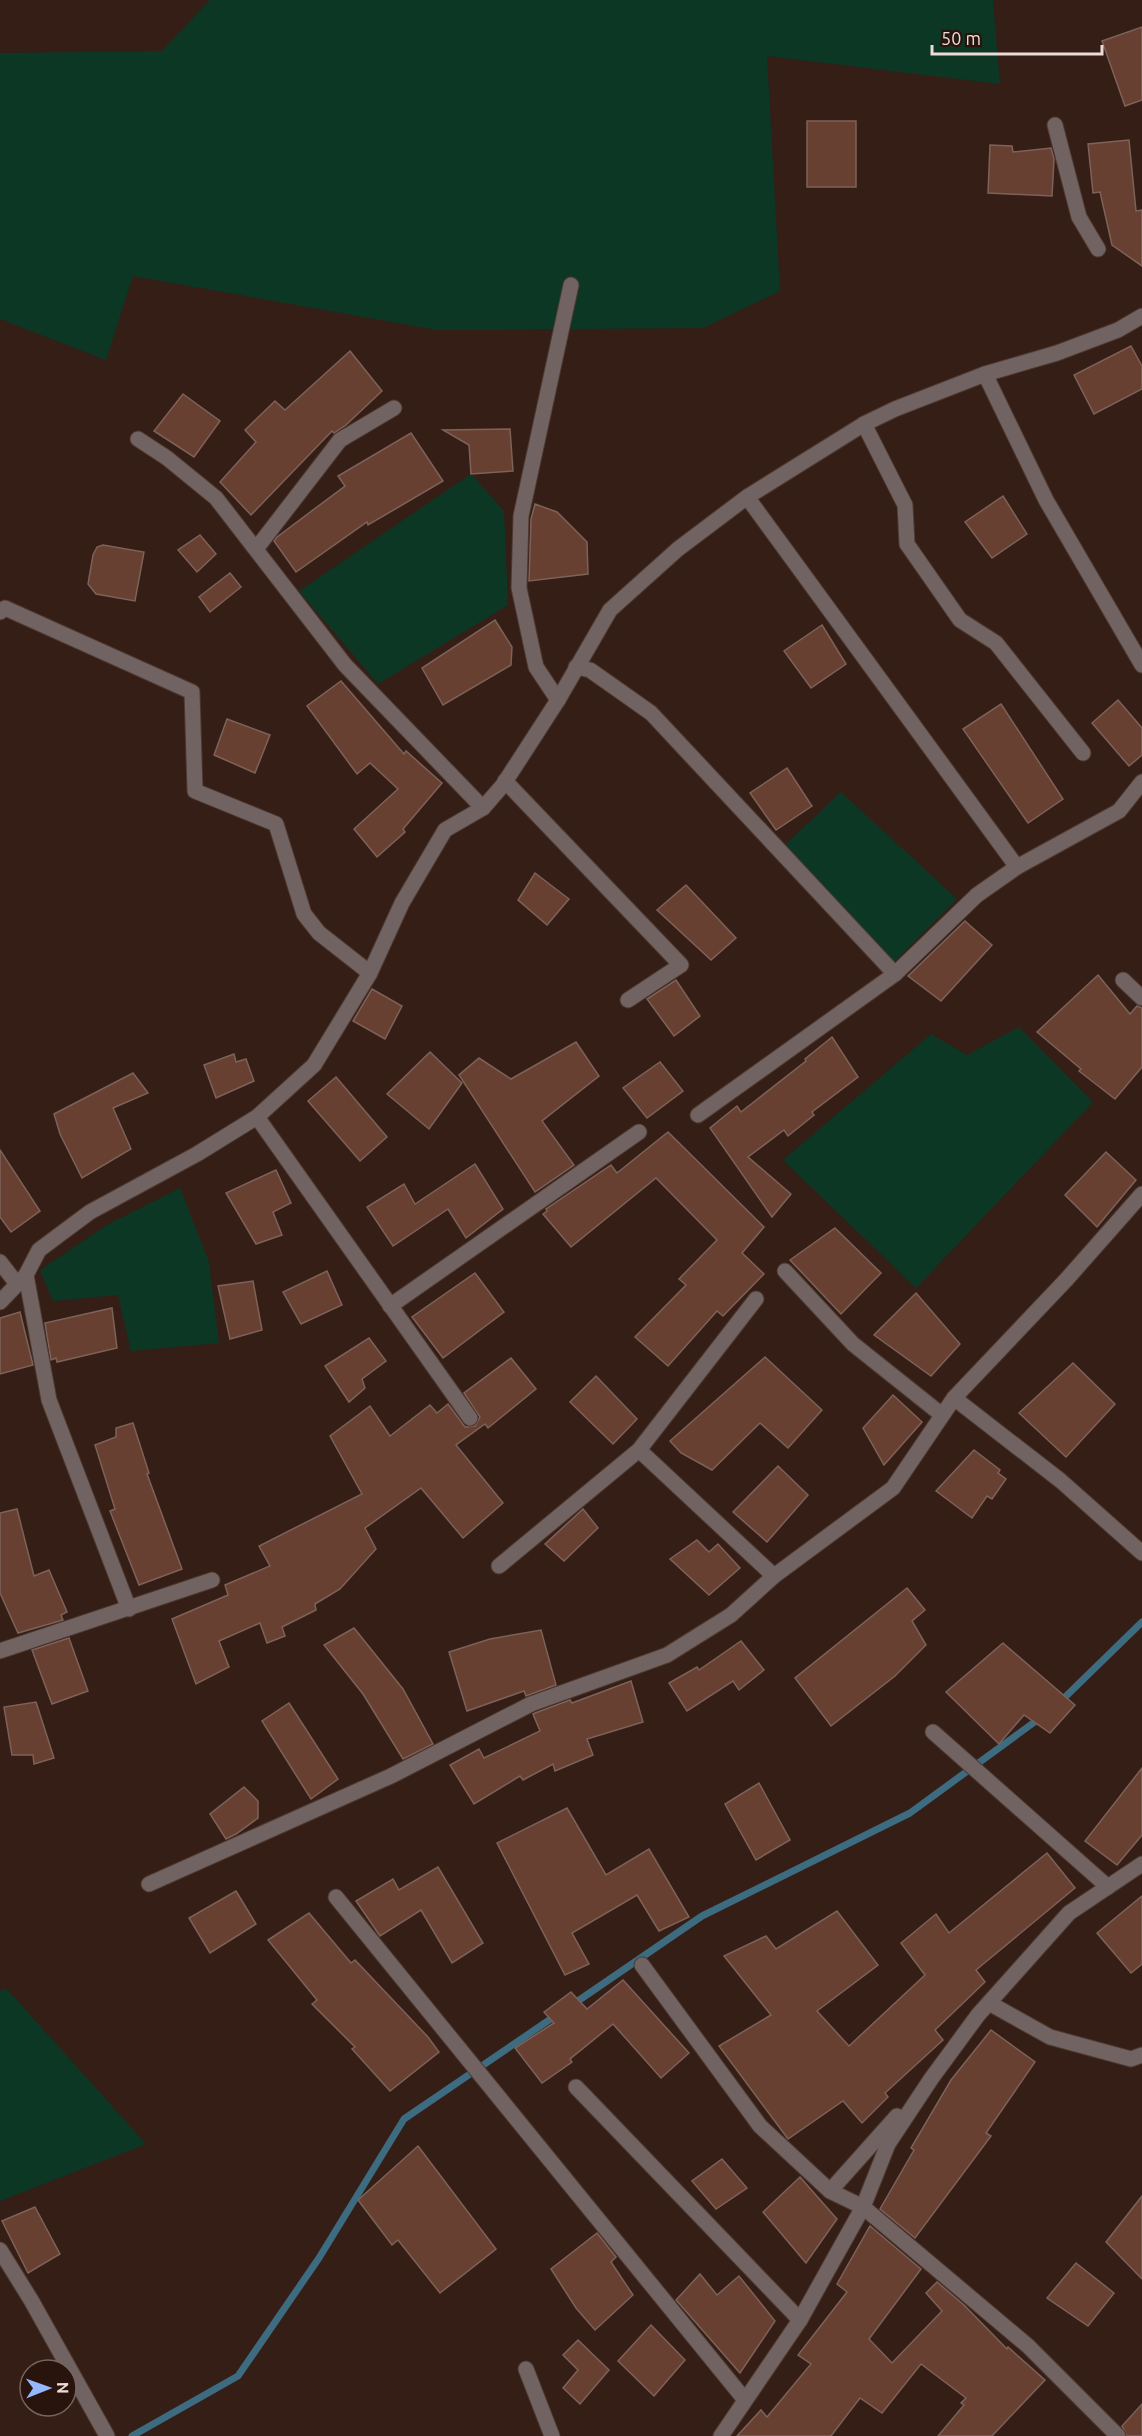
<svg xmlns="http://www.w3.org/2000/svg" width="1142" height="2436" font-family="Ubuntu,sans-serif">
  <rect width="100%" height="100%" fill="#341e16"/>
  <g fill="#0d3725">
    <path d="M210 0H993L1000 84 767 56 780 291 703 328 437 330 133 276 106 360 0 319V53L162 51Z"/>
    <path d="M471 474 504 511 508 605 378 684 299 591Z"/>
    <path d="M841 792 957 899 894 962 785 845Z"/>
    <path d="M1019 1027 1093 1102 916 1288 783 1160 931 1034 967 1055Z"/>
    <path d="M180 1188 209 1262 219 1343 131 1351 118 1295 53 1301 40 1270 107 1225Z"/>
    <path d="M6 1988 146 2144 0 2201V1991Z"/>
  </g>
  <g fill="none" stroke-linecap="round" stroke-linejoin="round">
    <g stroke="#3d6b80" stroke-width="7">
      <path d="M1060 1702 1142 1622"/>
      <path d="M572 2005 702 1916 910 1813 1040 1718"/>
      <path d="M132 2436 238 2376 319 2258 404 2119 558 2014"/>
    </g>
  </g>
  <g fill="#684032" stroke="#7d6259" stroke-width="1.5">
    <path d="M1142 27V100L1125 106 1102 41Z"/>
    <rect x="807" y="121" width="49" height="66"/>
    <path d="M1129 140 1136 211 1142 210V266L1112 245 1100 192 1093 193 1088 144Z"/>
    <path d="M990 145 1012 146 1013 152 1051 148 1054 159 1052 196 988 193Z"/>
    <path d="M1131 346 1142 366V389L1094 414 1074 375Z"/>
    <path d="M350 351 382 391 346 425 334 433 332 431 251 515 220 482 256 442 245 430 275 401 285 410Z"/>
    <path d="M183 394 220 421 194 457 154 431Z"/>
    <path d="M510 429 513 471 471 474 469 445 443 430Z"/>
    <path d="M411 433 443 481 368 525 367 522 296 572 274 541 277 537 345 486 338 476Z"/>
    <path d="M1003 496 1027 534 992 558 965 522Z"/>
    <path d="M535 504 557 512 587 542 588 574 529 581 531 519Z"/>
    <path d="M200 535 216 554 197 572 178 550Z"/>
    <path d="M103 545 144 552 135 601 96 594 88 584 93 555 97 547Z"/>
    <path d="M230 573 241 587 210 612 199 597Z"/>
    <path d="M495 620 512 647 511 665 443 705 422 668Z"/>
    <path d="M822 625 846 664 811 688 784 651Z"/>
    <path d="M341 681 404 754 406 751 442 783 403 829 405 832 377 857 354 829 398 789 370 763 357 774 307 706Z"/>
    <path d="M1118 700 1142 728V755L1129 766 1092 723Z"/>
    <path d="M1001 704 1063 799 1028 823 963 729Z"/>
    <path d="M227 719 270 735 255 773 214 755Z"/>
    <path d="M787 768 812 806 776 830 750 793Z"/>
    <path d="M535 873 569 899 547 925 518 900Z"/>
    <path d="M686 885 736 938 711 960 657 910Z"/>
    <path d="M965 921 992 945 941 1001 908 976Z"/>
    <path d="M1098 975 1130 1014 1137 1006 1142 1008V1067L1115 1099 1079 1071 1081 1069 1037 1032Z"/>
    <path d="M676 980 700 1016 674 1036 647 999Z"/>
    <path d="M372 989 402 1006 385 1039 353 1021Z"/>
    <path d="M832 1037 858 1077 812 1112 814 1115 788 1136 784 1130 748 1157 791 1194 772 1217 710 1128 737 1106 741 1112 806 1061 805 1059Z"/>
    <path d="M576 1042 599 1076 542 1121 574 1165 535 1192 459 1075 479 1058 511 1079Z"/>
    <path d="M430 1052 462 1083 429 1129 387 1094Z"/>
    <path d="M234 1054 236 1062 246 1059 254 1081 216 1098 204 1065Z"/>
    <path d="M660 1062 683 1091 647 1118 623 1088Z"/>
    <path d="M133 1073 148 1093 113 1108 131 1149 82 1178 60 1134 54 1114Z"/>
    <path d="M336 1077 387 1137 360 1161 308 1101Z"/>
    <path d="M668 1132 764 1227 742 1253 764 1274 723 1316 717 1311 668 1366 635 1337 686 1285 679 1279 717 1240 656 1178 571 1247 543 1214 547 1211 546 1209 611 1165 617 1173Z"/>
    <path d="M0 1150 40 1211 11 1232 0 1217Z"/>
    <path d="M1106 1152 1136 1180 1097 1227 1065 1195Z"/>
    <path d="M475 1164 503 1209 466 1238 448 1209 393 1246 367 1207 404 1184 415 1204Z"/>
    <path d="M276 1170 291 1203 273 1212 282 1235 256 1244 226 1193Z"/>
    <path d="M835 1228 881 1273 841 1314 790 1260Z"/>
    <path d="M327 1271 342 1305 301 1324 283 1292Z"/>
    <path d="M475 1273 504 1312 443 1358 412 1317Z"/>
    <path d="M253 1281 262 1330 230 1339 218 1286Z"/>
    <path d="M916 1293 960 1344 931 1376 874 1335Z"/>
    <path d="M112 1308 117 1348 57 1362 56 1358 51 1360 45 1323Z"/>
    <path d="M20 1312 33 1365 0 1374V1318Z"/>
    <path d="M369 1338 386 1361 362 1379 365 1388 349 1402 325 1366Z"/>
    <path d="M765 1357 822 1410 788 1448 760 1423 712 1470 681 1453 670 1441Z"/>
    <path d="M511 1358 536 1389 488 1428 485 1424 456 1445 503 1503 463 1538 421 1488 365 1528 376 1549 340 1589 315 1604 316 1610 282 1627 285 1636 267 1643 260 1623 219 1641 229 1667 196 1684 172 1619 228 1595 225 1585 270 1566 259 1546 362 1494 330 1436 370 1406 390 1436 430 1405 437 1413 448 1404 465 1427 475 1426 480 1417 464 1393Z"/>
    <path d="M1073 1363 1115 1404 1066 1457 1019 1413Z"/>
    <path d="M596 1376 637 1419 613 1444 570 1402Z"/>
    <path d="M893 1395 922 1422 884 1465 863 1428Z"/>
    <path d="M133 1423 149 1473 147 1474 182 1569 139 1585 110 1511 115 1509 95 1445 116 1437V1428Z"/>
    <path d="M974 1450 1000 1470 998 1473 1006 1479 992 1499 987 1496 972 1518 936 1491Z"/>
    <path d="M778 1466 808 1495 767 1542 733 1512Z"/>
    <path d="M17 1509 34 1576 49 1570 67 1612 61 1615 63 1620 18 1633 0 1593V1513Z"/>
    <path d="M583 1509 598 1528 564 1561 545 1544Z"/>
    <path d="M697 1540 709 1552 718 1544 740 1568 709 1595 670 1559Z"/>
    <path d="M907 1588 925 1610 912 1621 926 1645 895 1676 831 1726 795 1678Z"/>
    <path d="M354 1628 403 1689 433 1744 403 1759 363 1694 324 1645Z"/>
    <path d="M541 1630 556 1685 526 1696 524 1691 467 1711 449 1652 490 1639Z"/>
    <path d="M69 1638 88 1691 52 1704 32 1650Z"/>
    <path d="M741 1641 764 1670 739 1690 733 1681 687 1711 669 1683 697 1667 699 1670Z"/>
    <path d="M1003 1643 1075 1705 1050 1733 1024 1715 999 1744 946 1692Z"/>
    <path d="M631 1681 643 1722 587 1739 593 1755 555 1771 553 1764 523 1780 520 1776 474 1804 450 1765 479 1749 484 1758 540 1731 533 1714 535 1713 570 1700 572 1703Z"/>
    <path d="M36 1702 54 1758 34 1764 33 1755H12L4 1707Z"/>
    <path d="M289 1703 338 1779 311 1799 262 1721Z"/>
    <path d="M1142 1768V1835L1117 1865 1085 1841Z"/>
    <path d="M759 1783 790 1840 756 1860 725 1804Z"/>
    <path d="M244 1787 258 1801V1818L236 1834 226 1839 210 1814Z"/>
    <path d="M567 1808 606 1875 649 1849 689 1917 659 1931 637 1895 572 1933 589 1964 565 1975 497 1843Z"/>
    <path d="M1047 1853 1075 1888 976 1970 985 1982 935 2030 943 2040 885 2093 888 2097 862 2123 843 2101 788 2139 719 2046 771 2015 724 1956 766 1936 776 1949 837 1911 878 1965 817 2011 849 2046 925 1975 901 1943 936 1914 949 1933Z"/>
    <path d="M438 1867 483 1943 452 1963 421 1910 380 1936 356 1901 393 1879 399 1890Z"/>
    <path d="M236 1891 256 1924 210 1953 189 1918Z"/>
    <path d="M1142 1896V1964L1131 1973 1097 1933Z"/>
    <path d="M309 1913 351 1963 355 1960 428 2037 439 2052 390 2091 352 2049 355 2047 312 2004 317 2000 268 1940Z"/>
    <path d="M623 1980 689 2053 661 2078 613 2024 570 2059 572 2062 542 2083 515 2048 554 2023 544 2012 571 1992 587 2009Z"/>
    <path d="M991 2030 1035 2062 986 2133 991 2136 915 2238 880 2209 914 2150 911 2148 951 2080Z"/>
    <path d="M418 2146 496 2249 440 2293 398 2240 392 2245 358 2200Z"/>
    <path d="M722 2159 747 2188 716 2209 692 2181Z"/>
    <path d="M800 2177 837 2219 806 2263 763 2212Z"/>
    <path d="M1142 2196V2279L1106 2242Z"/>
    <path d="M35 2207 60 2254 28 2273 2 2221Z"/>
    <path d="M870 2226 921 2269 869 2339 892 2363 942 2311 926 2293 937 2282 964 2305 1007 2349 1008 2347 1045 2380 992 2436H938L964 2405 961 2403 966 2398 921 2364 882 2413 860 2398 831 2436H737L761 2410 767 2417 811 2364 798 2355 847 2292 837 2284Z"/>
    <path d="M597 2233 616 2257 611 2262 633 2295 595 2330 576 2308 551 2269Z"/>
    <path d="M1076 2263 1114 2293 1088 2326 1047 2298Z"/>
    <path d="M700 2274 717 2295 739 2276 775 2321 740 2373 676 2300Z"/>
    <path d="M651 2325 685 2360 654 2396 618 2361Z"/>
    <path d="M578 2340 609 2370 580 2404 563 2388 578 2370 563 2355Z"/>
    <path d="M1142 2404V2436H1127L1122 2426Z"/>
  </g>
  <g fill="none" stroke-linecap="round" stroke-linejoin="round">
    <defs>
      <g id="minor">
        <path d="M1055 125 1079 217 1098 249"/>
        <path d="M985 374 1046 500 1142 665"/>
        <path d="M864 424 905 505 907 544 960 620 996 643 1083 753"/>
        <path d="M138 439 167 458 216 498 345 665 483 808"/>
        <path d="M747 497 1017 867"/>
        <path d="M256 549 340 440 394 408"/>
        <path d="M0 612 5 608 192 692 195 791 276 824 304 914 319 933 370 973"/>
        <path d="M576 667 590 670 651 713 895 974 698 1115"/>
        <path d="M558 700 536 667 519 588 521 516 571 285"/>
        <path d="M505 781 681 965 628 1000"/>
        <path d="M895 974 977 895 1017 867 1119 811 1142 782"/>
        <path d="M1123 980 1142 998"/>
        <path d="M257 1117 470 1418"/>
        <path d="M0 1262 17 1284"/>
        <path d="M785 1271 853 1344 942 1415"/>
        <path d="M26 1275 49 1400 129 1609"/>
        <path d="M0 1302 26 1275 39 1250 90 1212 197 1154 257 1117 314 1065 370 973 402 903 445 830 483 808 503 785 558 700 610 610 678 549 747 497 864 424 895 409 985 374 1057 353 1118 330 1142 316"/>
        <path d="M390 1306 639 1132"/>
        <path d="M954 1398 1061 1481 1142 1553"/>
        <path d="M639 1450 774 1576"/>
        <path d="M499 1566 639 1450 756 1299"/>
        <path d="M0 1651 212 1580"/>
        <path d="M933 1732 1108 1887"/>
        <path d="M149 1884 391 1776 531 1704 667 1655 731 1615 774 1576 893 1488 954 1398 1066 1280 1142 1194"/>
        <path d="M336 1897 745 2400"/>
        <path d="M642 1965 760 2126 830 2191"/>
        <path d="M989 2003 1050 2037 1131 2059 1142 2055"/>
        <path d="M576 2087 800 2320"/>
        <path d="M897 2116 830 2191 863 2207 1028 2346 1118 2436"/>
        <path d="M0 2250 31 2300 107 2436"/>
        <path d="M526 2369 552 2436"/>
        <path d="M721 2436 800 2320 863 2207 888 2144 931 2079 978 2015 1069 1913 1142 1864"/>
      </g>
    </defs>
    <use href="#minor" stroke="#4e3931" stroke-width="17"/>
    <use href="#minor" stroke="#706362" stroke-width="15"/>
  </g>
  <g transform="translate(48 2388) rotate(89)"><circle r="28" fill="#29140d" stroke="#77645e" stroke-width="1.5"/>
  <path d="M0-4.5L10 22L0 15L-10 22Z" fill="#94b7fd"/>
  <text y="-9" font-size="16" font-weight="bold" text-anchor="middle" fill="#ecdcd7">N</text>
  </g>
  <path d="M932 45v9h170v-9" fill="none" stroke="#ecdcd7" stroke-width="3"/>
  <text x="941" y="45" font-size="18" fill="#ecdcd7" stroke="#29140d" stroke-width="4.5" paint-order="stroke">50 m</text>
</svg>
